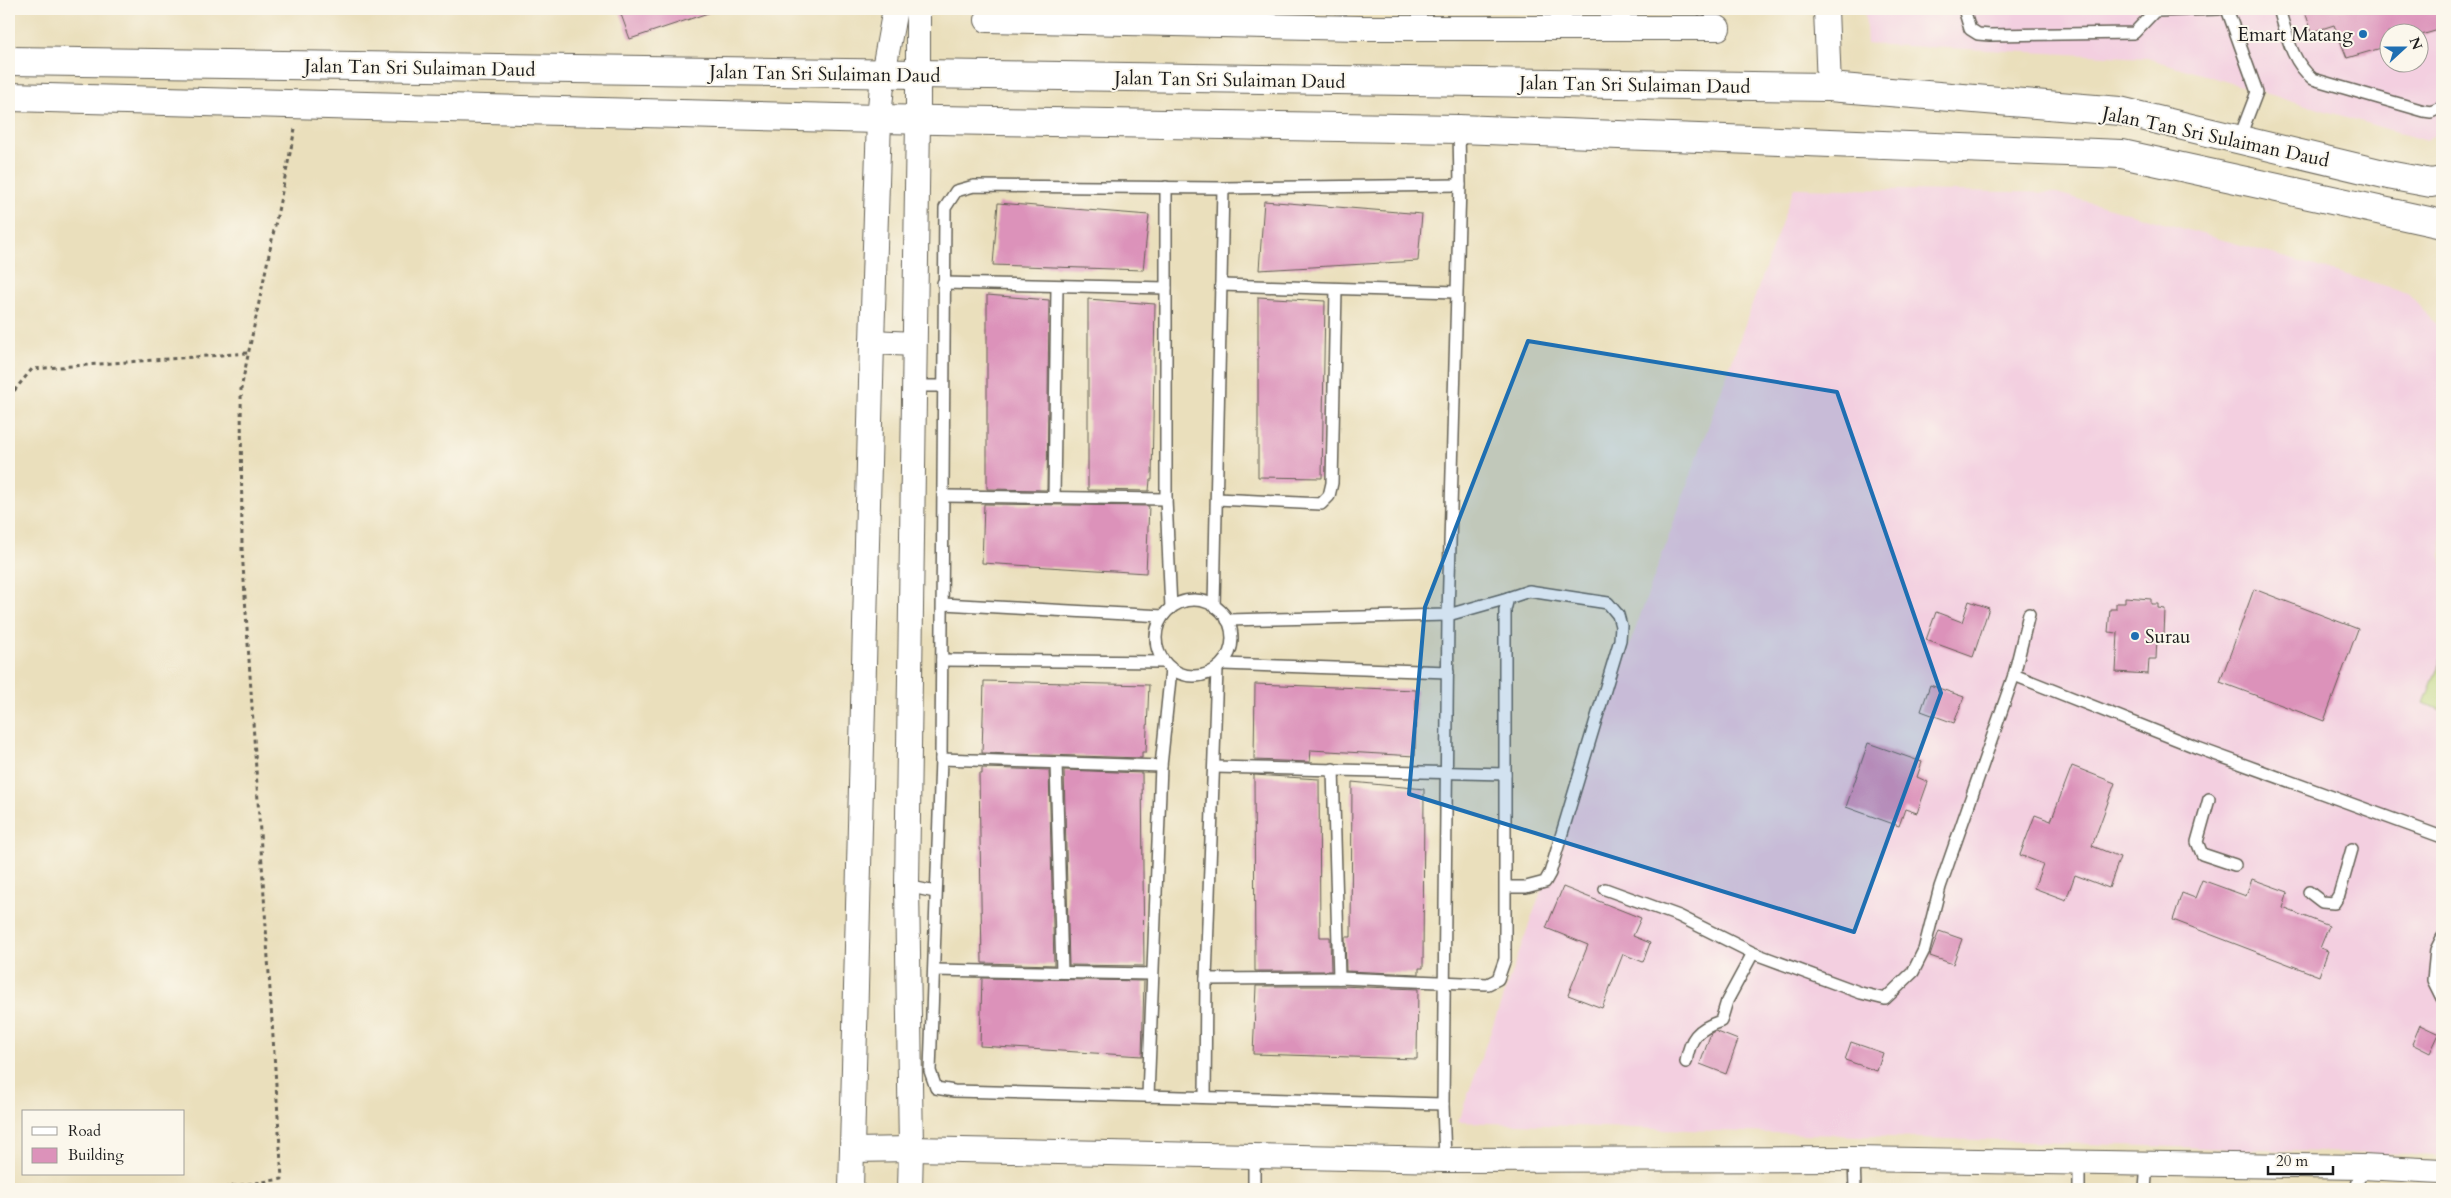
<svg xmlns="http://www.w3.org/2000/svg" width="2451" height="1198" font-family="Cardo,serif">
  <rect width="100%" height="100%" fill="#fbf7ec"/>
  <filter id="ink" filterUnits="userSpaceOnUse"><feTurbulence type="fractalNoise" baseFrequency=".02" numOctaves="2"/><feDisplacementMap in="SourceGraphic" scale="10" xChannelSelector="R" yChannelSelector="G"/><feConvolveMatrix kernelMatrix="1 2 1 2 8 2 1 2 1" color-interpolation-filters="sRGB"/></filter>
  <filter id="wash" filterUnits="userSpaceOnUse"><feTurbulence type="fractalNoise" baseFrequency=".0096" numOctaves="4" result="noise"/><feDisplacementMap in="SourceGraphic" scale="20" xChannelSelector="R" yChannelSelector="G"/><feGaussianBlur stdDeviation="1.12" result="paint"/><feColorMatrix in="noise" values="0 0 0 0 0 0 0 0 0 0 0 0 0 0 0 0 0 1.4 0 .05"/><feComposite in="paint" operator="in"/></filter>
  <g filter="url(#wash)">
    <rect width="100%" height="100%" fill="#eadfbc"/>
    <g fill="#f3cfe0" fill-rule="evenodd">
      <path d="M1865 9H2442V129L2427 141 2147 58 1867 44ZM2388 32H2418V62H2388Z"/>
      <path d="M1794 188 2057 193 2407 292 2442 330V1147L2439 1156 1458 1122Z"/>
    </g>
    <path fill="#bad379" stroke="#6b784a" d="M2442 657V711L2424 703Z"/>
    <g id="blocks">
      <g fill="#dc92ba">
        <path d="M619 9H711V12L630 39Z"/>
        <path d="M2304 9H2442V29L2418 36V32H2388V46L2347 58 2334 25 2312 32Z"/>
        <path d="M1264 201 1422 214 1418 261 1259 270Z"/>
        <path d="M998 203 1149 215 1143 270 993 265Z"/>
        <path d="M987 295 1049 300 1047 490 987 489Z"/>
        <path d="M1258 297 1325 301 1322 478 1258 477Z"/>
        <path d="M1088 299 1155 304 1152 480H1150L1149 491 1088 490Z"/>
        <path d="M984 504 1149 506 1146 573 982 563Z"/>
        <path d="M2254 589 2358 629 2324 721 2220 682Z"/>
        <path d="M2125 597 2151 599V604H2158V608L2165 609 2164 636H2157L2156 659H2149L2148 674 2116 672 2118 633 2108 632 2110 609H2116V603H2125Z"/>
        <path d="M1969 601 1989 608 1973 657 1926 640 1936 612 1962 622Z"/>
        <path d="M984 681 1149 685 1146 752H1142V758L982 753Z"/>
        <path d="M1255 684 1416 690 1415 756 1311 750 1310 762 1254 760Z"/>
        <path d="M1930 685 1964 697 1954 723 1921 711Z"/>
        <path d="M1868 743 1922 762 1917 777 1928 782 1917 813 1905 809 1899 826 1846 807Z"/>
        <path d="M2072 766 2115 783 2092 846 2120 857 2109 888 2075 875 2066 900 2034 888 2043 864 2020 855 2035 815 2051 821Z"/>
        <path d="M982 768 1049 770 1054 965 982 963 979 774H982Z"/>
        <path d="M1064 770 1142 773 1144 966 1069 965Z"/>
        <path d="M1254 775 1319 779 1320 937H1330L1331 971H1255Z"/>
        <path d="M1352 782 1424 789 1423 968H1419V974L1346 971 1345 937H1351Z"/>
        <path d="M2252 879 2288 892 2283 908 2329 926 2320 948 2328 951 2319 976 2173 920 2182 893 2195 898 2202 880 2246 896Z"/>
        <path d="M1563 887 1641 918 1633 936 1650 943 1643 962 1623 954 1602 1008 1568 995 1588 945 1546 928Z"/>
        <path d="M1939 931 1962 939 1953 964 1930 956Z"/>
        <path d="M982 978 1144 981 1142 1056 980 1046Z"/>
        <path d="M1256 986H1339L1418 989 1417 1059 1253 1054Z"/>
        <path d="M2420 1025 2439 1034 2430 1053 2412 1044Z"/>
        <path d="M1715 1031 1738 1040 1726 1074 1700 1064 1711 1033Z"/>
        <path d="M1851 1042 1883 1053 1877 1071 1845 1060Z"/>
      </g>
    </g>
  </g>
  <g filter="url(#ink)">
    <use href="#blocks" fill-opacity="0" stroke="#646054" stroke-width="1"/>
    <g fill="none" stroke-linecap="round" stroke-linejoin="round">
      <defs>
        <g id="service">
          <path d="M1964 9 1970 29 1978 34 1990 35 2134 33 2155 11 2219 9"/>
          <path d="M2227 9 2257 92 2239 139"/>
          <path d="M2279 9C2287 35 2291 61 2313 79L2424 111 2431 112 2442 107"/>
          <path d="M1166 187V499L1171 608"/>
          <path d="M943 283 1166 288"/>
          <path d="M1221 285 1456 292"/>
          <path d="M914 386H943"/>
          <path d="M943 496 1166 499"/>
          <path d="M1054 497 1057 287"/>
          <path d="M1217 499 1321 504 1329 496 1332 483 1336 289"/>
          <circle cx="1194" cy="638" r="38"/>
          <path d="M943 604 1163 616"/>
          <path d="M1214 606 1223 188"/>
          <path d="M1227 620 1448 615 1508 598"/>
          <path d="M942 660 1164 662"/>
          <path d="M1223 664 1448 672"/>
          <path d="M2014 675 2198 748 2442 837"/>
          <path d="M941 759 1161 766"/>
          <path d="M1056 763 1062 972"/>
          <path d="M1214 767 1505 774"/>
          <path d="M1333 769 1339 978"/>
          <path d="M2209 799 2197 842 2202 854 2235 865"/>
          <path d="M907 886 935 892"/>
          <path d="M1605 889 1679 916 1753 953 1861 993 1885 999 1913 972 1924 950 1940 887 2014 675 2029 614"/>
          <path d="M2309 892 2322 902 2334 903 2339 895 2352 849"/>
          <path d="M2442 938 2436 950 2433 980 2442 998"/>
          <path d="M934 970 1152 974"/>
          <path d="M1206 979 1339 978 1488 984 1498 979 1505 959V610L1508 598 1529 591 1608 603 1618 615 1621 626 1620 640 1550 873 1545 882 1526 887H1505"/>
          <path d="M1686 1062C1690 1038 1697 1029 1721 1021L1727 1001 1753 953"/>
          <path d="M1148 1096 1161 766 1171 669"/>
          <path d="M1205 1097 1206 979 1217 669"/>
          <path d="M1443 1104 954 1091 936 1088 930 1071 941 759 945 208 956 191 974 186 1223 188 1460 185"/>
          <path d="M1254 1156V1189"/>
          <path d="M1854 1159 1855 1189"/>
          <path d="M1445 1160 1443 1104 1448 615 1460 185 1459 129"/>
          <path d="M2079 1189V1162"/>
          <path d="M2145 1189 2147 1164"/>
          <path d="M2356 1189 2362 1167"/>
        </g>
        <g id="minor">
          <path d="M1826 9 1829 87"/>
          <path d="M987 20 1359 28H1718"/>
          <path d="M872 342 914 344"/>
          <path d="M853 1150 911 1149 1445 1160 1854 1159 2362 1167 2442 1171"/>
          <path d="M851 1189 872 342 879 119 883 74 895 9"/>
          <path d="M910 1189 911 1149 907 886 918 119V9"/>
        </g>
        <g id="secondary">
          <path d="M9 61 1829 87 2120 111 2388 175 2431 183 2442 181"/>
          <path d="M9 97 879 119 1459 129 2122 154 2442 224"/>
        </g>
      </defs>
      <use href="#service" stroke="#646054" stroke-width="14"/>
      <use href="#minor" stroke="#646054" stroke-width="26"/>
      <use href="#secondary" stroke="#646054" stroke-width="30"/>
      <g stroke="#646054" stroke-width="3" stroke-dasharray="4 4" stroke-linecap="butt">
        <path d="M9 397 32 369 248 353"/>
        <path d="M216 1189 282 1179 242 549 241 389 295 129"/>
      </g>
      <use href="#service" stroke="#fff" stroke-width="11"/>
      <use href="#minor" stroke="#fff" stroke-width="24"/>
      <use href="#secondary" stroke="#fff" stroke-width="28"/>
    </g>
  </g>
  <path fill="#1f6fb2" fill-opacity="0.2" stroke="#1f6fb2" stroke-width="4" stroke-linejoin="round" d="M1528 341 1837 392 1941 693 1854 932 1409 794 1425 607Z"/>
  <g fill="#1f6fb2" stroke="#fbf7ec" stroke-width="2">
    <circle cx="2363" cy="34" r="5"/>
    <circle cx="2135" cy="636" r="5"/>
  </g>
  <g text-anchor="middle" stroke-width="4" stroke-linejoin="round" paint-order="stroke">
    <g font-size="19" fill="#1c1c1c" stroke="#fbf7ec" text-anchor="end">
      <text x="2353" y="41">Emart Matang</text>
      <text x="2145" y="643" text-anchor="start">Surau</text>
    </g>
    <g font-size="19" fill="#1c1c1c" stroke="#fbf7ec">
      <text transform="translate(420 67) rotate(1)" y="7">Jalan Tan Sri Sulaiman Daud</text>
      <text transform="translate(825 73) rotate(1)" y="7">Jalan Tan Sri Sulaiman Daud</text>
      <text transform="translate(1230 79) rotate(1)" y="7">Jalan Tan Sri Sulaiman Daud</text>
      <text transform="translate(1635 84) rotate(1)" y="7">Jalan Tan Sri Sulaiman Daud</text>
      <text transform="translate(2216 136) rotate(12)" y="7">Jalan Tan Sri Sulaiman Daud</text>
    </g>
  </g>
  <rect width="2451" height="1198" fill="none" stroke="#fbf7ec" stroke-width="30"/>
  <rect x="22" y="1110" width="162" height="65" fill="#fbf7ec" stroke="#a29f99"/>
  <rect x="32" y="1127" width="25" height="8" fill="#ffffff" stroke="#a29f99"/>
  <text x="68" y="1136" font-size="15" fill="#1c1c1c">Road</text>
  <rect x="32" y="1148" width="25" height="15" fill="#dc92ba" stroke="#a29f99"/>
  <text x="68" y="1160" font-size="15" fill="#1c1c1c">Building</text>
  <g transform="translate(2404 48) rotate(69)"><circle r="24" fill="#fbf7ec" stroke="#a29f99"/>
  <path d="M0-4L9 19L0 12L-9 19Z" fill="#1f6fb2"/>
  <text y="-8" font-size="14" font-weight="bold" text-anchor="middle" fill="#1c1c1c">N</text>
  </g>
  <path d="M2268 1166v8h65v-8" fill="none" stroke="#1c1c1c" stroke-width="2.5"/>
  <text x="2276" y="1166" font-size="15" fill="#1c1c1c" stroke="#fbf7ec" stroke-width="4" paint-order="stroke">20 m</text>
</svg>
